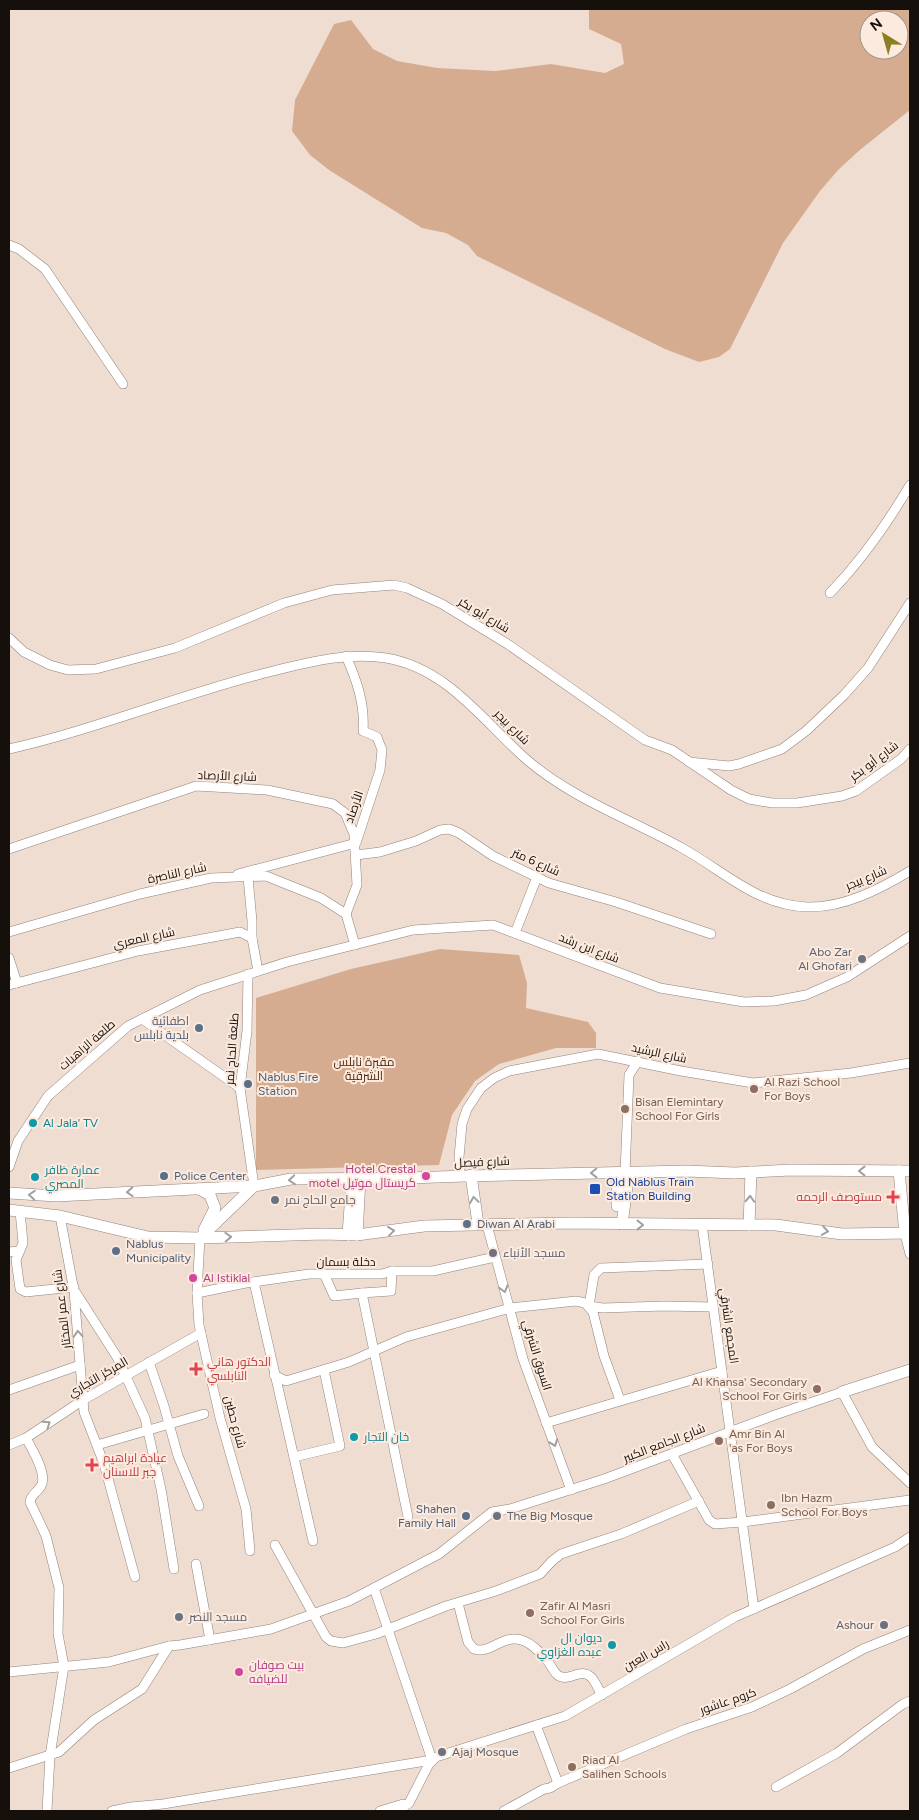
<svg xmlns="http://www.w3.org/2000/svg" width="919" height="1820" font-family="Figtree,Cairo,sans-serif">
  <rect width="100%" height="100%" fill="#efddd1"/>
  <g fill="#d6ac90" fill-rule="evenodd">
    <path d="M589 9H910V110L861 149 839 169 820 191 783 243 730 349 719 357 699 362 665 349 477 256 468 245 446 233 422 228 329 170 310 155 292 131 295 100 334 24 351 20 373 49 397 61 437 68 495 71 551 64 605 73 624 64 621 44 589 29ZM869 20H899V50H869Z"/>
    <path d="M440 949 519 955 527 983 526 1008 588 1022 596 1033V1048H556L499 1064 475 1081 452 1115 439 1165 256 1170V998L351 969Z"/>
  </g>
  <g fill="none" stroke-linecap="round" stroke-linejoin="round">
    <defs>
      <g id="street">
        <path d="M9 245 19 249 45 269 123 384"/>
        <path d="M830 593C862 560 887 524 910 485"/>
        <path d="M9 638 24 652 50 665 68 670 96 669 175 648 284 603 332 590 394 585 407 588 442 604 509 645 645 740 672 750 731 790 749 799 772 803H797L842 796 856 791 901 759 910 749"/>
        <path d="M9 749C98 729 184 693 273 671 310 662 347 652 386 658 447 668 483 721 526 759 572 799 630 819 682 848 724 871 756 905 807 907 844 908 880 889 910 871"/>
        <path d="M689 762 729 766 739 764 782 749 806 731 844 695 868 668 910 603"/>
        <path d="M9 849 196 786 267 790 333 804 345 813 354 834 357 885 346 914"/>
        <path d="M356 855 380 852 416 841 440 830 449 829 459 833 493 856 549 883 616 902 711 934"/>
        <path d="M238 874 356 843 380 770 382 750 377 737 363 731C365 704 357 681 346 656"/>
        <path d="M248 877 252 921V938"/>
        <path d="M9 932 140 894 211 878 266 876 321 898 346 914 355 945"/>
        <path d="M515 933 537 877"/>
        <path d="M9 958 17 983"/>
        <path d="M248 974 247 1031 240 1088 254 1186"/>
        <path d="M9 985 138 951 240 932 252 938 258 971"/>
        <path d="M142 1019 240 1088"/>
        <path d="M9 1167 18 1141 48 1096 128 1026 200 990 287 962 413 930 493 925 660 988 744 1002 774 1001 806 995 847 977 910 936"/>
        <path d="M625 1173 629 1075 638 1061"/>
        <path d="M460 1176 459 1157 462 1124 467 1109 481 1088 494 1078 509 1071 598 1054 681 1071 753 1083 851 1073 910 1063"/>
        <path d="M20 1211 23 1243 16 1260 20 1289 26 1292 74 1287"/>
        <path d="M60 1216 74 1291 84 1412 104 1464 135 1577"/>
        <path d="M702 1224 754 1609"/>
        <path d="M487 1225 523 1359 571 1490"/>
        <path d="M905 1234 910 1254"/>
        <path d="M200 1238 197 1293 199 1325 220 1418 246 1509 250 1551"/>
        <path d="M9 1252 19 1251"/>
        <path d="M708 1264 601 1268 594 1275 589 1306 603 1308 664 1306 713 1307"/>
        <path d="M324 1274 334 1296 362 1293 408 1517"/>
        <path d="M254 1282 313 1541"/>
        <path d="M76 1293 117 1357 145 1418 161 1489 174 1569"/>
        <path d="M197 1293 246 1283 309 1274H382L392 1271H433L495 1257"/>
        <path d="M362 1293 391 1291 392 1271"/>
        <path d="M149 1362 164 1406 178 1456 199 1506"/>
        <path d="M274 1375 286 1381 349 1362 406 1337 510 1308 576 1301 585 1303 593 1312 604 1356 620 1400"/>
        <path d="M9 1390 80 1365"/>
        <path d="M546 1423 722 1371"/>
        <path d="M26 1438C32 1449 48 1475 41 1486 37 1493 31 1494 30 1502L46 1536 59 1588 58 1634 64 1666 50 1756 47 1811"/>
        <path d="M9 1445 26 1438 83 1400 201 1333"/>
        <path d="M97 1445 204 1414"/>
        <path d="M672 1454 709 1520 715 1524 743 1522 910 1500"/>
        <path d="M294 1457 340 1446 324 1370"/>
        <path d="M275 1545 326 1637 331 1641 343 1643 376 1634 446 1606 496 1591 540 1574 552 1561 561 1554 621 1534 699 1501"/>
        <path d="M196 1564 210 1640"/>
        <path d="M374 1588 432 1760 429 1764"/>
        <path d="M458 1603 468 1642 474 1649C489 1654 500 1638 515 1639 528 1639 542 1653 549 1663 552 1667 554 1673 559 1676 570 1682 581 1666 592 1678 596 1683 598 1689 602 1695"/>
        <path d="M9 1672 109 1662 169 1646 180 1645 271 1629 349 1601 439 1554 492 1512 510 1509 604 1479 775 1415 842 1392 872 1447 910 1483"/>
        <path d="M536 1725 558 1783"/>
        <path d="M9 1768 59 1752 94 1720 142 1689 169 1646"/>
        <path d="M776 1787 837 1753 903 1704 910 1701"/>
        <path d="M112 1811 131 1807 163 1804 432 1760"/>
        <path d="M380 1811 403 1804"/>
        <path d="M398 1811 409 1803 429 1764 436 1757 565 1716 735 1617 895 1547 910 1537"/>
        <path d="M504 1811 544 1789 550 1788 558 1783 686 1729 752 1707 790 1689 863 1649 910 1630"/>
      </g>
      <g id="secondary">
        <path d="M899 1171 905 1234"/>
        <path d="M471 1175 478 1224"/>
        <path d="M199 1189 210 1195 215 1208 204 1230"/>
        <path d="M9 1193 56 1196 254 1186 291 1179 409 1178 465 1176 687 1171 735 1173 791 1170 910 1171"/>
        <path d="M617 1206 618 1173"/>
        <path d="M9 1210 60 1216 148 1237 200 1238 323 1234 357 1235 424 1226 570 1223 776 1225 842 1234 910 1233"/>
        <path d="M622 1224 629 1173"/>
        <path d="M749 1225 751 1172"/>
        <path d="M348 1235 352 1179"/>
        <path d="M357 1235 360 1179"/>
        <path d="M200 1238 254 1186"/>
        <path d="M842 1392 910 1370"/>
      </g>
    </defs>
    <use href="#street" stroke="#938278" stroke-width="10"/>
    <use href="#secondary" stroke="#938278" stroke-width="12"/>
    <use href="#street" stroke="#fff" stroke-width="9"/>
    <use href="#secondary" stroke="#fff" stroke-width="11"/>
  </g>
  <defs><path id="oneway-chevron" d="M-2-3.5L2.5 0L-2 3.5" fill="none" stroke-width="1.6" stroke-linecap="round" stroke-linejoin="round" transform="scale(1.25)"/></defs>
  <g stroke="#a29f9e">
    <use href="#oneway-chevron" transform="translate(862 1171) rotate(-180)"/>
    <use href="#oneway-chevron" transform="translate(594 1173) rotate(179)"/>
    <use href="#oneway-chevron" transform="translate(292 1180) rotate(175)"/>
    <use href="#oneway-chevron" transform="translate(130 1192) rotate(177)"/>
    <use href="#oneway-chevron" transform="translate(32 1195) rotate(-176)"/>
    <use href="#oneway-chevron" transform="translate(750 1199) rotate(-87)"/>
    <use href="#oneway-chevron" transform="translate(474 1200) rotate(-98)"/>
    <use href="#oneway-chevron" transform="translate(640 1225)"/>
    <use href="#oneway-chevron" transform="translate(391 1231) rotate(-7)"/>
    <use href="#oneway-chevron" transform="translate(825 1231) rotate(8)"/>
    <use href="#oneway-chevron" transform="translate(228 1237) rotate(-2)"/>
    <use href="#oneway-chevron" transform="translate(504 1289) rotate(74)"/>
    <use href="#oneway-chevron" transform="translate(78 1334) rotate(-94)"/>
    <use href="#oneway-chevron" transform="translate(47 1424) rotate(-34)"/>
    <use href="#oneway-chevron" transform="translate(554 1443) rotate(70)"/>
  </g>
  <g fill="#6b7280" stroke="#fceade" stroke-width="2">
    <circle cx="862" cy="959" r="5"/>
    <circle cx="275" cy="1200" r="5"/>
    <circle cx="493" cy="1253" r="5"/>
    <circle cx="497" cy="1516" r="5"/>
    <circle cx="179" cy="1617" r="5"/>
    <circle cx="884" cy="1625" r="5"/>
    <circle cx="442" cy="1752" r="5"/>
  </g>
  <g fill="#5c6f8a" stroke="#fceade" stroke-width="2">
    <circle cx="199" cy="1028" r="5"/>
    <circle cx="248" cy="1084" r="5"/>
    <circle cx="164" cy="1176" r="5"/>
    <circle cx="467" cy="1224" r="5"/>
    <circle cx="116" cy="1251" r="5"/>
    <circle cx="466" cy="1516" r="5"/>
  </g>
  <g fill="#8d6e63" stroke="#fceade" stroke-width="2">
    <circle cx="754" cy="1089" r="5"/>
    <circle cx="625" cy="1109" r="5"/>
    <circle cx="817" cy="1389" r="5"/>
    <circle cx="719" cy="1441" r="5"/>
    <circle cx="771" cy="1505" r="5"/>
    <circle cx="530" cy="1613" r="5"/>
    <circle cx="572" cy="1767" r="5"/>
  </g>
  <g fill="#0f9aa8" stroke="#fceade" stroke-width="2">
    <circle cx="33" cy="1123" r="5"/>
    <circle cx="35" cy="1177" r="5"/>
    <circle cx="354" cy="1437" r="5"/>
    <circle cx="612" cy="1645" r="5"/>
  </g>
  <g fill="#d1479c" stroke="#fceade" stroke-width="2">
    <circle cx="426" cy="1176" r="5"/>
    <circle cx="193" cy="1278" r="5"/>
    <circle cx="239" cy="1672" r="5"/>
  </g>
  <rect fill="#1a4fb4" stroke="#fceade" stroke-width="2" x="589" y="1183" width="12" height="12" rx="2.5"/>
  <g fill="#e0444e" stroke="#fceade" stroke-width="2">
    <path d="M890.5 1189.5h5v5h5v5h-5v5h-5v-5h-5v-5h5z"/>
    <path d="M193.5 1361.5h5v5h5v5h-5v5h-5v-5h-5v-5h5z"/>
    <path d="M89.5 1457.5h5v5h5v5h-5v5h-5v-5h-5v-5h5z"/>
  </g>
  <g text-anchor="middle" stroke-width="4" stroke-linejoin="round" paint-order="stroke">
    <g font-size="12" fill="#16100c" stroke="#fceade">
      <text transform="translate(484 615) rotate(31)" y="4">شارع أبو بكر</text>
      <text transform="translate(512 727) rotate(45)" y="4">شارع بيجر</text>
      <text transform="translate(874 761) rotate(-37)" y="4">شارع أبو بكر</text>
      <text transform="translate(227 776) rotate(2)" y="4">شارع الأرصاد</text>
      <text transform="translate(354 807) rotate(-71)" y="4">الأرصاد</text>
      <text transform="translate(536 862) rotate(24)" y="4">شارع 6 متر</text>
      <text transform="translate(177 873) rotate(-12)" y="4">شارع الناصرة</text>
      <text transform="translate(866 878) rotate(-23)" y="4">شارع بيجر</text>
      <text transform="translate(144 938) rotate(-12)" y="4">شارع المعري</text>
      <text transform="translate(589 948) rotate(21)" y="4">شارع ابن رشد</text>
      <text transform="translate(87 1045) rotate(-41)" y="4">طلعة الراهبات</text>
      <text transform="translate(232 1049) rotate(-86)" y="4">طلعة الحاج نمر</text>
      <text transform="translate(659 1053) rotate(12)" y="4">شارع الرشيد</text>
      <text transform="translate(482 1162) rotate(-2)" y="4">شارع فيصل</text>
      <text x="346" y="1266">دخلة بسمان</text>
      <text transform="translate(62 1309) rotate(-97)" y="4">شارع عمر المختار</text>
      <text transform="translate(729 1326) rotate(82)" y="4">المجمع الشرقي</text>
      <text transform="translate(537 1355) rotate(73)" y="4">السوق الشرقي</text>
      <text transform="translate(98 1377) rotate(-30)" y="4">المركز التجاري</text>
      <text transform="translate(235 1422) rotate(75)" y="4">شارع حطين</text>
      <text transform="translate(664 1443) rotate(-21)" y="4">شارع الجامع الكبير</text>
      <text transform="translate(646 1655) rotate(-30)" y="4">راس العين</text>
      <text transform="translate(728 1701) rotate(-19)" y="4">كروم عاشور</text>
    </g>
    <g font-size="12" fill="#5b616d" stroke="#fceade" text-anchor="start">
      <text x="852" y="956" text-anchor="end">Abo Zar<tspan x="852" dy="14">Al Ghofari</tspan></text>
      <text x="285" y="1204">جامع الحاج نمر</text>
      <text x="503" y="1257">مسجد الأنباء</text>
      <text x="507" y="1520">The Big Mosque</text>
      <text x="189" y="1621">مسجد النصر</text>
      <text x="874" y="1629" text-anchor="end">Ashour</text>
      <text x="452" y="1756">Ajaj Mosque</text>
    </g>
    <g font-size="12" fill="#4e5e75" stroke="#fceade" text-anchor="start">
      <text x="189" y="1025" text-anchor="end">اطفائية<tspan x="189" dy="14">بلدية نابلس</tspan></text>
      <text x="258" y="1081">Nablus Fire<tspan x="258" dy="14">Station</tspan></text>
      <text x="174" y="1180">Police Center</text>
      <text x="477" y="1228">Diwan Al Arabi</text>
      <text x="126" y="1248">Nablus<tspan x="126" dy="14">Municipality</tspan></text>
      <text x="456" y="1513" text-anchor="end">Shahen<tspan x="456" dy="14">Family Hall</tspan></text>
    </g>
    <g font-size="12" fill="#4e280b" stroke="#fceade">
      <text x="364" y="1066">مقبرة نابلس<tspan x="364" dy="14">الشرقية</tspan></text>
    </g>
    <g font-size="12" fill="#785e54" stroke="#fceade" text-anchor="start">
      <text x="764" y="1086">Al Razi School<tspan x="764" dy="14">For Boys</tspan></text>
      <text x="635" y="1106">Bisan Elemintary<tspan x="635" dy="14">School For Girls</tspan></text>
      <text x="807" y="1386" text-anchor="end">Al Khansa' Secondary<tspan x="807" dy="14">School For Girls</tspan></text>
      <text x="729" y="1438">Amr Bin Al<tspan x="729" dy="14">'as For Boys</tspan></text>
      <text x="781" y="1502">Ibn Hazm<tspan x="781" dy="14">School For Boys</tspan></text>
      <text x="540" y="1610">Zafir Al Masri<tspan x="540" dy="14">School For Girls</tspan></text>
      <text x="582" y="1764">Riad Al<tspan x="582" dy="14">Salihen Schools</tspan></text>
    </g>
    <g font-size="12" fill="#0d838f" stroke="#fceade" text-anchor="start">
      <text x="43" y="1127">Al Jala' TV</text>
      <text x="45" y="1174">عمارة ظافر<tspan x="45" dy="14">المصري</tspan></text>
      <text x="364" y="1441">خان التجار</text>
      <text x="602" y="1642" text-anchor="end">ديوان ال<tspan x="602" dy="14">عبده الغزاوي</tspan></text>
    </g>
    <g font-size="12" fill="#b23c85" stroke="#fceade" text-anchor="start">
      <text x="416" y="1173" text-anchor="end">Hotel Crestal<tspan x="416" dy="14">motel كريستال موتيل</tspan></text>
      <text x="203" y="1282">Al Istiklal</text>
      <text x="249" y="1669">بيت صوفان<tspan x="249" dy="14">للضيافه</tspan></text>
    </g>
    <g font-size="12" fill="#164399" stroke="#fceade" text-anchor="start">
      <text x="606" y="1186">Old Nablus Train<tspan x="606" dy="14">Station Building</tspan></text>
    </g>
    <g font-size="12" fill="#be3a42" stroke="#fceade" text-anchor="start">
      <text x="882" y="1201" text-anchor="end">مستوصف الرحمه</text>
      <text x="207" y="1366">الدكتور هاني<tspan x="207" dy="14">النابلسي</tspan></text>
      <text x="103" y="1462">عيادة ابراهيم<tspan x="103" dy="14">جبر للاسنان</tspan></text>
    </g>
  </g>
  <rect width="919" height="1820" fill="none" stroke="#16100c" stroke-width="20"/>
  <g transform="translate(884 35) rotate(323)"><circle r="24" fill="#fceade" stroke="#a0938a"/>
  <path d="M0-4L9 19L0 12L-9 19Z" fill="#8c7e25"/>
  <text y="-8" font-size="14" font-weight="bold" text-anchor="middle" fill="#16100c">N</text>
  </g>
</svg>
